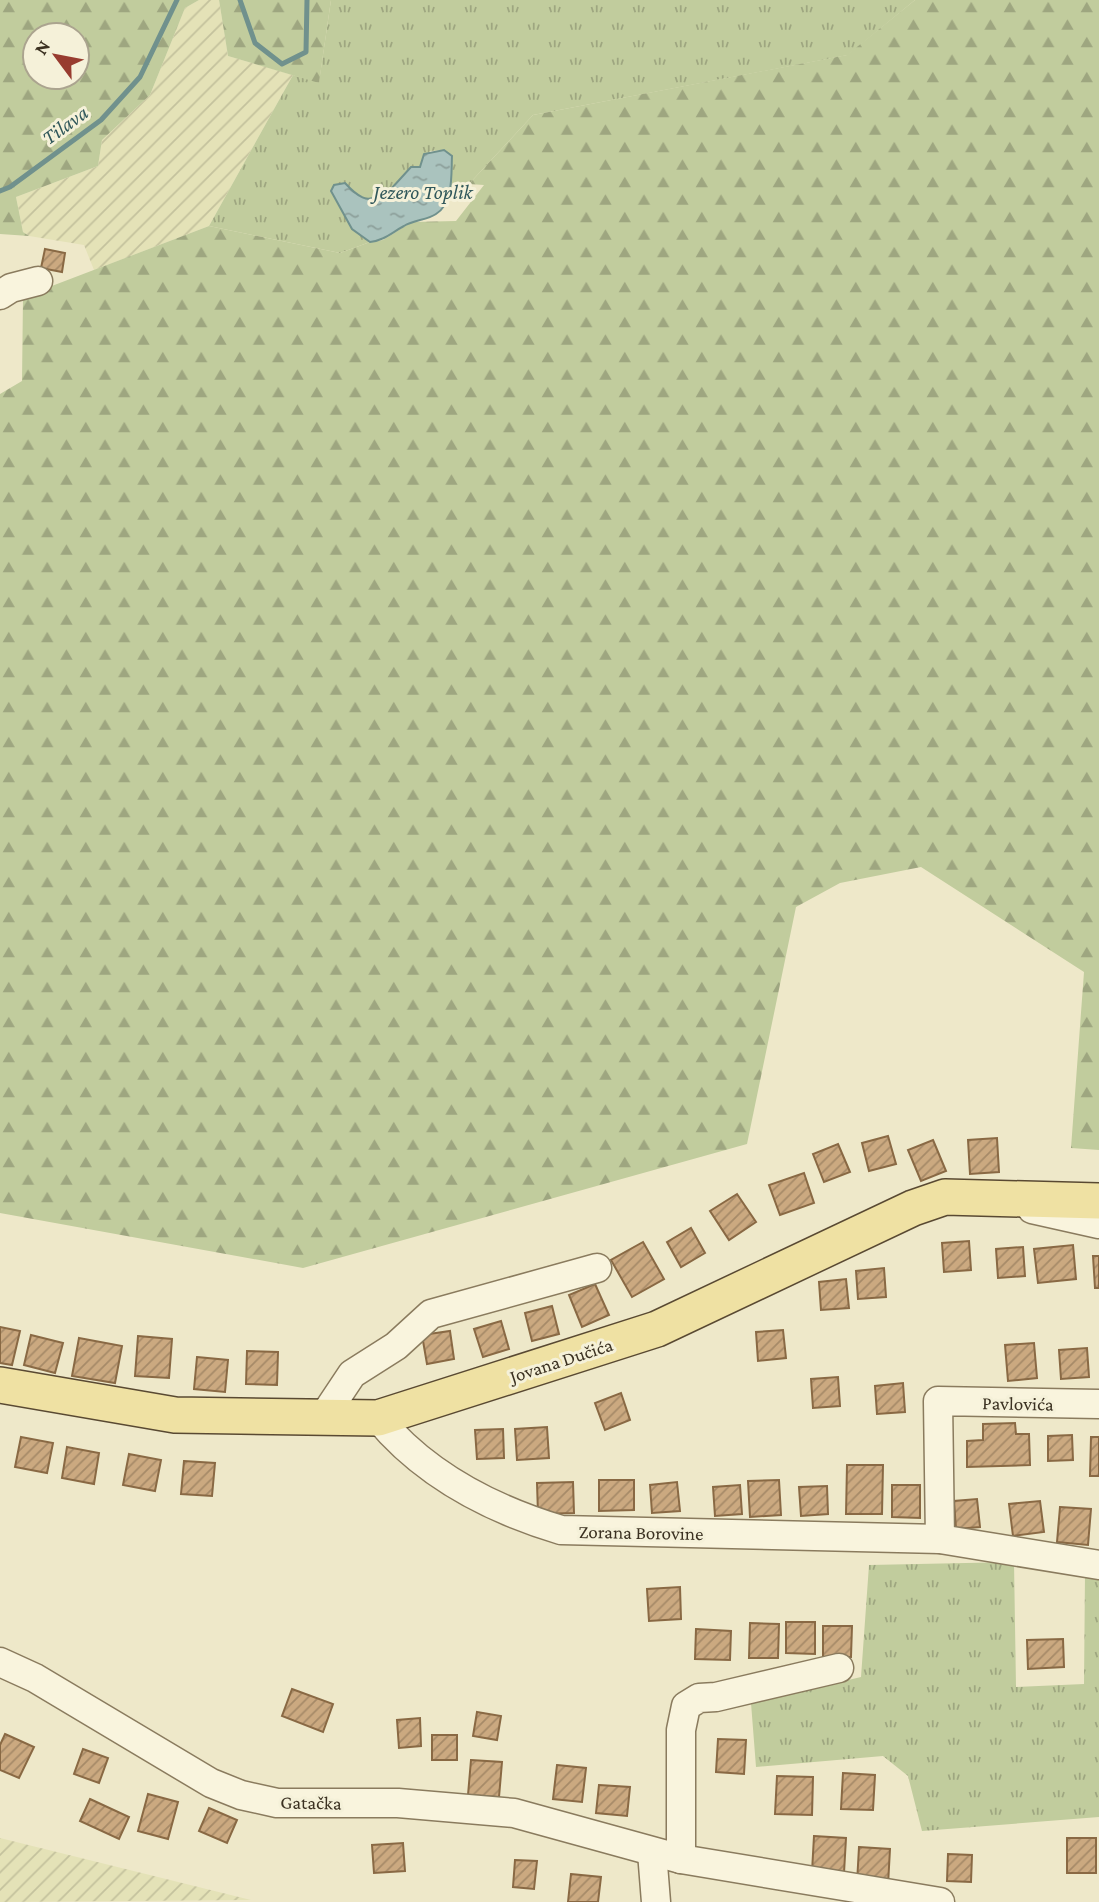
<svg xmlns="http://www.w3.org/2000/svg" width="1099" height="1902" font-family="'Crimson Pro',serif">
  <defs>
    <pattern id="farmland-furrows" width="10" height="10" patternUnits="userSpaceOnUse" patternTransform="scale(1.75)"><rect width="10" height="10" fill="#e4e2b7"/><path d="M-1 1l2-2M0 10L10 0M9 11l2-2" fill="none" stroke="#c4c29d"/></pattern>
    <pattern id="grass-tufts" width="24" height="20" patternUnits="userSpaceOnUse" patternTransform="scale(1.75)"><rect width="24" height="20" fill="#c1cc9d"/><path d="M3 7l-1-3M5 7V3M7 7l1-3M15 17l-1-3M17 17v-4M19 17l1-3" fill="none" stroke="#9ea680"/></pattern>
    <pattern id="forest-firs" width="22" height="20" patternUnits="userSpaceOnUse" patternTransform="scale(1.75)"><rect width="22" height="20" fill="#c1cc9d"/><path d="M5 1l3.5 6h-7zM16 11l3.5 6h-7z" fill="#9ea680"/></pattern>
    <pattern id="water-ripples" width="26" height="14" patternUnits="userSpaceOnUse" patternTransform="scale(1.75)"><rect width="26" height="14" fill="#aac3be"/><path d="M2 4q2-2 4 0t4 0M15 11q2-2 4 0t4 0" fill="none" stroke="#8c9f9a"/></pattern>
    <pattern id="building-hatch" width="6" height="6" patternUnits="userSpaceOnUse" patternTransform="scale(1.75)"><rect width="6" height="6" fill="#cba980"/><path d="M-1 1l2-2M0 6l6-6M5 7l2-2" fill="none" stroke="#a68a68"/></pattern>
  </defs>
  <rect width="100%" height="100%" fill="#eee8c9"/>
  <g fill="url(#farmland-furrows)">
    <path d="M199 0H219L228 56 293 75 209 226 94 270 84 245 29 236 23 232 16 197 98 166 102 140 150 95 185 8Z"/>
    <path d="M0 1838 251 1900 0 1902Z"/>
  </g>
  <g fill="url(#grass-tufts)">
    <path d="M331 0H915L848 55 533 115 469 184 445 204 452 181V157L444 150 430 151 420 167H411L391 189 380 191C371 209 354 193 344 183L331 192 352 229 370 242 340 253 209 226 293 75 319 82Z"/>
    <path d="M1014 1562 1016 1687 1084 1684 1085 1574 1099 1573V1817L922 1831 908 1776 883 1756 756 1767 751 1703 861 1677 869 1565Z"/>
  </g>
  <g fill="url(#forest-firs)" fill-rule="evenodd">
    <path d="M0 0H199L185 8 150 95 102 140 98 166 16 197 23 232 29 236 0 234ZM35 35H77V77H35Z"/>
    <path d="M219 0H331L319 83 228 56Z"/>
    <path d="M915 0H1099V1150L1071 1148 1084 972 921 867 840 883 796 907 747 1144 303 1268 0 1213V394L22 381 23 297 209 226 340 253 370 242 383 240 412 222 456 221 484 185 469 184 533 115 847 55Z"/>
  </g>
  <path fill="url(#water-ripples)" stroke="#70918d" stroke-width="2" d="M444 150 452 156C451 174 454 203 436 214 427 220 414 220 404 226 391 233 385 240 370 242L352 229 331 191 334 185 345 183C354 193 371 209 380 190L391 189 411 167H420L424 154Z"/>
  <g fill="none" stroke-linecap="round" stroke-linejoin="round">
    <g stroke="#70918d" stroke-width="5">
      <path d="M240 0 255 43 282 64 306 52 307 0"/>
      <path d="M0 191 10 187 101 120 140 77 177 0"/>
    </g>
  </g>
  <g fill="url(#building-hatch)" stroke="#896944" stroke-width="2">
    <path d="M45 249 65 253 62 272 41 268Z"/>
    <path d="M888 1136 896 1164 869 1171 862 1143Z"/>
    <path d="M997 1138 999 1172 970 1174 968 1140Z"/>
    <path d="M933 1140 946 1171 921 1181 908 1150Z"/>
    <path d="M838 1144 850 1172 824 1182 813 1154Z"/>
    <path d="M804 1173 814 1203 780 1215 769 1185Z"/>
    <path d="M737 1194 756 1222 729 1240 710 1211Z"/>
    <path d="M691 1228 705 1253 681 1267 667 1242Z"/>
    <path d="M969 1241 971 1270 944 1272 942 1243Z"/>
    <path d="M643 1242 664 1279 632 1297 611 1260Z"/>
    <path d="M1073 1245 1076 1279 1038 1283 1034 1249Z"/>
    <path d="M1023 1247 1025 1276 998 1278 996 1249Z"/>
    <path d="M1093 1256H1099V1288H1095Z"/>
    <path d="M884 1268 886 1297 858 1299 856 1271Z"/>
    <path d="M846 1279 849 1308 821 1310 819 1282Z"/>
    <path d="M595 1284 609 1315 582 1327 569 1295Z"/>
    <path d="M552 1306 559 1334 532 1341 525 1313Z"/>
    <path d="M501 1321 509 1349 483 1357 474 1329Z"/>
    <path d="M0 1327 20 1331 12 1365 0 1363Z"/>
    <path d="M783 1330 786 1358 758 1361 756 1332Z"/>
    <path d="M450 1331 454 1359 427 1364 422 1335Z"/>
    <path d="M31 1335 63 1343 55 1373 24 1365Z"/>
    <path d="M138 1336 172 1339 169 1378 135 1376Z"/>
    <path d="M79 1338 122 1346 115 1383 72 1376Z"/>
    <path d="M1034 1343 1037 1378 1008 1381 1005 1345Z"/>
    <path d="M1087 1348 1089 1377 1061 1379 1059 1350Z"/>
    <path d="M247 1351 278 1352 277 1385 246 1384Z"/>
    <path d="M197 1357 228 1360 225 1392 194 1389Z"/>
    <path d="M838 1377 840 1406 813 1408 811 1379Z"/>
    <path d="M903 1383 905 1412 877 1414 875 1386Z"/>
    <path d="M621 1393 630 1420 605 1430 595 1403Z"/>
    <path d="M1015 1423 1016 1434H1029L1030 1465 967 1467V1441L983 1440V1424Z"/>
    <path d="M547 1427 549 1458 517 1460 515 1429Z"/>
    <path d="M503 1429 504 1458 477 1459 475 1430Z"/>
    <path d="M1072 1435 1073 1460 1048 1461V1436Z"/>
    <path d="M21 1437 53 1443 47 1473 15 1467Z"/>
    <path d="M1091 1437H1099V1476H1090Z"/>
    <path d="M67 1447 99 1453 94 1484 62 1478Z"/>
    <path d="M129 1454 161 1460 155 1491 123 1485Z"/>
    <path d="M184 1461 215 1463 212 1496 181 1494Z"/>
    <path d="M847 1465H883L882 1514H846Z"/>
    <path d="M599 1480H634V1510L599 1511Z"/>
    <path d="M779 1480 781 1515 750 1517 748 1481Z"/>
    <path d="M573 1482 574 1513 538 1514 537 1483Z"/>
    <path d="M677 1482 680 1511 652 1513 650 1485Z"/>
    <path d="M740 1485 742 1514 715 1516 713 1487Z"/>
    <path d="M892 1485H920V1518L892 1517Z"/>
    <path d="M827 1486 828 1514 801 1516 799 1487Z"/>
    <path d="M977 1499 980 1527 956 1529 954 1501Z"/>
    <path d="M1040 1501 1044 1532 1013 1536 1009 1504Z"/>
    <path d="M1060 1507 1091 1509 1088 1545 1057 1542Z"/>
    <path d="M680 1587 681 1619 649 1621 647 1589Z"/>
    <path d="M786 1622H815V1654L786 1653Z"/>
    <path d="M750 1623 779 1624 778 1658H749Z"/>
    <path d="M823 1626H852L851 1657H823Z"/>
    <path d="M696 1629 731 1631 730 1660 695 1659Z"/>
    <path d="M1063 1639 1064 1667 1028 1669 1027 1640Z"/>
    <path d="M292 1689 333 1704 323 1732 282 1716Z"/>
    <path d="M477 1712 501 1716 497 1740 473 1736Z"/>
    <path d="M420 1718 421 1746 399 1748 397 1720Z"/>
    <path d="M5 1734 34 1747 19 1778 0 1770V1745Z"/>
    <rect x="432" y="1735" width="25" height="25"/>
    <path d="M718 1739 746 1740 744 1774 716 1772Z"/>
    <path d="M83 1749 108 1758 99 1783 74 1774Z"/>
    <path d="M471 1760 502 1762 499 1797 468 1795Z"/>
    <path d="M557 1765 586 1768 582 1802 553 1799Z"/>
    <path d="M843 1773 875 1775 873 1810 841 1809Z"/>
    <path d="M777 1776 813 1777 812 1815 775 1814Z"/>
    <path d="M599 1785 630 1787 627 1816 596 1813Z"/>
    <path d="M148 1794 178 1802 168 1839 138 1831Z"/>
    <path d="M90 1799 129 1817 119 1839 80 1821Z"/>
    <path d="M209 1808 237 1820 227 1843 199 1831Z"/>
    <path d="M814 1836 846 1838 844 1873 812 1872Z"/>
    <rect x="1067" y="1838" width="29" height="35"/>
    <path d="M403 1843 405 1871 374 1873 372 1845Z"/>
    <path d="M859 1847 890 1849 888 1885 857 1883Z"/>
    <path d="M948 1854 972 1855 971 1882 947 1881Z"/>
    <path d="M515 1860 537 1861 534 1889 513 1887Z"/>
    <path d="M571 1874 601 1877 598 1902H568Z"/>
  </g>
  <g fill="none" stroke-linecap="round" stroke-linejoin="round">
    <defs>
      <g id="minor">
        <path d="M0 295 11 288 38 281"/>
        <path d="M1032 1209 1099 1224"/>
        <path d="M324 1416 352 1374 396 1346 431 1314 597 1268"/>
        <path d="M378 1418C425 1475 491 1509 561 1530L940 1539 1099 1565"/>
        <path d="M940 1539 938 1401 1099 1404"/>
        <path d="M0 1662 35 1678 211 1783 241 1795 277 1803H398L514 1813 681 1859 940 1902"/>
        <path d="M652 1852 656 1902"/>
        <path d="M681 1859V1730L686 1706 699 1698 716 1697 839 1668"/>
      </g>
      <path id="major" d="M0 1385 175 1415 378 1418 657 1329 913 1208 945 1197 1099 1201"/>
    </defs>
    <use href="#minor" stroke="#8a7b5e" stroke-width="31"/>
    <use href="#major" stroke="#594932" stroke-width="38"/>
    <use href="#minor" stroke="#f9f4dd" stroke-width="28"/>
    <use href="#major" stroke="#efe1a3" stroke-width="35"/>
  </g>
  <g text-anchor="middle" stroke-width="6" stroke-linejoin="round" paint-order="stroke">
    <g font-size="19" fill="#3b3121" stroke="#f5f1d9">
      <text transform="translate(561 1360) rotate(-18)" y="7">Jovana Dučića</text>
      <text transform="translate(1018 1403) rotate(1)" y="7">Pavlovića</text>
      <text transform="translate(641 1532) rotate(1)" y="7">Zorana Borovine</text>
      <text transform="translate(311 1802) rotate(1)" y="7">Gatačka</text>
    </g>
    <g font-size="21" font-style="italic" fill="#31585b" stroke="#f5f1d9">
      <text transform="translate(65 125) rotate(-36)" y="7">Tilava</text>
      <text x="423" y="199">Jezero Toplik</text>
    </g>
  </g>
  <g transform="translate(56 56) rotate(302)"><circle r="33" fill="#f5f1d9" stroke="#aba48f" stroke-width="2"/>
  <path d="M0-5L12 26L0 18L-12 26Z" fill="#983c2f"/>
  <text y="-10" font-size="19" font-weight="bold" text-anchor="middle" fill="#3b3121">N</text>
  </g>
</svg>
